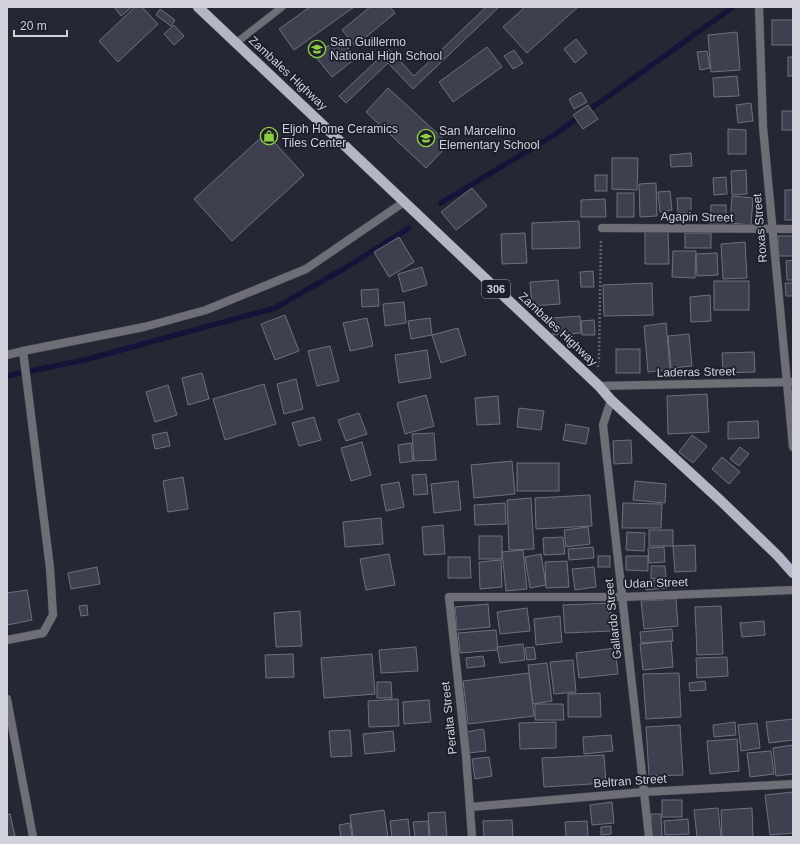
<svg xmlns="http://www.w3.org/2000/svg" width="800" height="844" font-family="Arial,sans-serif">
  <rect width="100%" height="100%" fill="#262735"/>
  <g fill="none" stroke-linecap="round" stroke-linejoin="round">
    <g stroke="#151338" stroke-width="5.5">
      <path d="M441 203 554 135 733 7"/>
      <path d="M7 376 88 359 275 308 345 268 409 228"/>
    </g>
  </g>
  <g fill="#3f404f" stroke="#6e7080">
    <path d="M114 7H132L121 16Z"/>
    <path d="M135 7H142L158 24 118 62 99 41Z"/>
    <path d="M310 7H354L294 50 279 29Z"/>
    <path d="M370 7H390L395 13 355 46 342 30Z"/>
    <path d="M486 7H499L413 89 388 63 346 103 339 96 389 49 414 76Z"/>
    <path d="M525 7H578L527 53 503 27Z"/>
    <path d="M160 9 175 20 171 26 156 15Z"/>
    <rect x="772" y="20" width="21" height="25"/>
    <path d="M174 25 184 36 174 45 164 34Z"/>
    <path d="M737 32 740 70 711 72 708 35Z"/>
    <path d="M339 37 356 58 332 77 315 56Z"/>
    <path d="M576 39 587 53 575 63 564 49Z"/>
    <path d="M487 47 502 67 453 102 439 82Z"/>
    <path d="M514 50 523 63 513 69 504 56Z"/>
    <path d="M707 51 710 68 700 70 697 52Z"/>
    <rect x="788" y="57" width="5" height="19"/>
    <path d="M737 76 739 96 714 97 713 78Z"/>
    <path d="M388 88 449 144 426 168 366 112Z"/>
    <path d="M581 92 587 102 574 109 569 99Z"/>
    <path d="M751 103 753 121 738 123 736 105Z"/>
    <path d="M588 105 598 119 583 129 573 115Z"/>
    <rect x="782" y="111" width="11" height="19"/>
    <path d="M728 129 746 130V154H728Z"/>
    <path d="M266 133 304 175 232 241 194 199Z"/>
    <path d="M691 153 692 166 671 167 670 155Z"/>
    <path d="M612 158H638L637 190 612 189Z"/>
    <path d="M746 170 747 194 732 195 731 171Z"/>
    <rect x="595" y="175" width="12" height="16"/>
    <path d="M726 177 727 194 714 195 713 178Z"/>
    <path d="M656 183 657 216 640 217 639 184Z"/>
    <path d="M472 188 487 206 456 230 441 212Z"/>
    <rect x="785" y="190" width="8" height="30"/>
    <path d="M670 191 672 210 660 212 658 192Z"/>
    <rect x="617" y="193" width="17" height="24"/>
    <path d="M732 196 753 198 751 225 730 223Z"/>
    <path d="M677 198H691V213H678Z"/>
    <path d="M605 199 606 217H581V200Z"/>
    <path d="M711 205H726V225H710Z"/>
    <path d="M579 221 580 248 532 249V223Z"/>
    <path d="M645 232H668L669 264H645Z"/>
    <path d="M525 233 527 263 502 264 501 234Z"/>
    <rect x="685" y="233" width="26" height="15"/>
    <path d="M778 236H793V256H779Z"/>
    <path d="M399 237 414 262 389 277 374 252Z"/>
    <path d="M745 242 747 278 723 279 721 244Z"/>
    <path d="M673 251H696L695 278 672 277Z"/>
    <path d="M717 253 718 275 697 276 696 254Z"/>
    <path d="M793 260V280H787L786 261Z"/>
    <path d="M422 267 427 285 403 292 398 274Z"/>
    <path d="M593 271 594 287H581L580 272Z"/>
    <path d="M558 280 560 304 532 306 530 282Z"/>
    <rect x="714" y="281" width="35" height="29"/>
    <path d="M652 283 653 315 604 316 603 285Z"/>
    <path d="M785 283H793V296H786Z"/>
    <path d="M378 289 379 306 362 307 361 290Z"/>
    <path d="M710 295 711 321 691 322 690 297Z"/>
    <path d="M404 302 406 323 385 326 383 304Z"/>
    <path d="M285 315 299 351 275 360 261 324Z"/>
    <path d="M580 316 581 333 553 335 552 318Z"/>
    <path d="M367 318 373 346 350 351 343 323Z"/>
    <path d="M430 318 432 335 411 339 408 321Z"/>
    <path d="M594 320 595 335H582L581 321Z"/>
    <path d="M666 323 670 370 648 372 644 326Z"/>
    <path d="M458 328 466 355 441 363 432 335Z"/>
    <path d="M689 334 692 366 671 368 668 336Z"/>
    <path d="M330 346 339 381 317 386 308 351Z"/>
    <rect x="616" y="349" width="24" height="24"/>
    <path d="M427 350 431 378 399 383 395 355Z"/>
    <path d="M754 352 755 372 723 373 722 353Z"/>
    <path d="M202 373 209 399 188 405 182 378Z"/>
    <path d="M296 379 303 409 284 414 277 384Z"/>
    <path d="M264 384 276 424 225 440 213 399Z"/>
    <path d="M168 385 177 415 155 422 146 392Z"/>
    <path d="M707 394 709 432 668 434 667 396Z"/>
    <path d="M426 395 434 426 405 434 397 403Z"/>
    <path d="M498 396 500 424 477 425 475 398Z"/>
    <path d="M519 408 544 411 541 430 517 427Z"/>
    <path d="M359 413 367 434 346 441 338 420Z"/>
    <path d="M314 417 321 440 299 446 292 423Z"/>
    <path d="M758 421 759 438 728 439V422Z"/>
    <path d="M566 424 589 428 586 444 563 440Z"/>
    <path d="M167 432 170 446 155 449 152 435Z"/>
    <path d="M434 433 436 460 414 461 412 434Z"/>
    <path d="M692 435 707 446 693 463 679 452Z"/>
    <path d="M631 440 632 463 614 464 613 441Z"/>
    <path d="M362 442 371 475 351 481 341 448Z"/>
    <path d="M411 443 413 461 400 463 398 445Z"/>
    <path d="M740 447 749 454 739 466 730 459Z"/>
    <path d="M722 457 740 472 729 484 712 469Z"/>
    <path d="M512 461 515 494 474 498 471 465Z"/>
    <rect x="517" y="463" width="42" height="28"/>
    <path d="M426 474 428 494 414 495 412 475Z"/>
    <path d="M183 477 188 509 168 512 163 481Z"/>
    <path d="M458 481 461 510 434 513 431 484Z"/>
    <path d="M635 481 666 484 665 503 633 500Z"/>
    <path d="M399 482 404 507 386 511 381 485Z"/>
    <path d="M590 495 592 526 536 529 535 498Z"/>
    <path d="M531 498 534 549 509 550 507 500Z"/>
    <path d="M505 503 506 524 475 525 474 505Z"/>
    <path d="M623 503 662 504 661 528H622Z"/>
    <path d="M381 518 383 544 345 547 343 522Z"/>
    <path d="M443 525 445 554 424 555 422 527Z"/>
    <path d="M588 527 590 544 566 547 564 530Z"/>
    <rect x="649" y="530" width="24" height="16"/>
    <path d="M627 532 645 533 644 551 626 550Z"/>
    <rect x="479" y="536" width="23" height="23"/>
    <path d="M563 537 565 554 544 555 543 538Z"/>
    <path d="M695 545 696 571 675 572 673 546Z"/>
    <path d="M593 547 594 558 569 560 568 549Z"/>
    <path d="M664 547 665 562 649 563 648 548Z"/>
    <path d="M523 550 527 589 506 591 502 552Z"/>
    <path d="M389 554 395 585 366 590 360 559Z"/>
    <path d="M541 554 546 585 530 588 525 557Z"/>
    <rect x="598" y="556" width="12" height="11"/>
    <path d="M626 556H648V571L626 570Z"/>
    <path d="M448 557H470L471 578H448Z"/>
    <path d="M501 560 502 587 480 589 479 562Z"/>
    <path d="M567 561 569 587 546 588 545 562Z"/>
    <path d="M651 566H665L666 578 651 579Z"/>
    <path d="M97 567 100 584 71 589 68 573Z"/>
    <path d="M594 567 596 587 575 590 572 569Z"/>
    <path d="M667 580V588L646 590V581Z"/>
    <path d="M27 590 32 620 7 625V593Z"/>
    <path d="M676 599 678 626 644 629 641 601Z"/>
    <path d="M610 603 612 631 565 633 563 605Z"/>
    <path d="M488 604 490 627 457 630 455 607Z"/>
    <path d="M87 605 88 615 81 616 79 606Z"/>
    <path d="M721 606 723 654 697 655 695 607Z"/>
    <path d="M527 608 530 631 500 634 497 612Z"/>
    <path d="M300 611 302 646 276 647 274 613Z"/>
    <path d="M560 616 562 642 536 645 534 619Z"/>
    <path d="M764 621 765 635 742 637 740 623Z"/>
    <path d="M672 629 673 641 641 643 640 632Z"/>
    <path d="M496 630 498 650 460 653 458 633Z"/>
    <path d="M671 641 673 667 643 670 640 644Z"/>
    <path d="M523 644 525 660 500 663 497 647Z"/>
    <path d="M416 647 418 671 381 673 379 650Z"/>
    <path d="M534 647 536 659 527 660 525 648Z"/>
    <path d="M615 648 618 674 579 678 576 653Z"/>
    <path d="M293 654 294 677 266 678 265 655Z"/>
    <path d="M372 654 375 694 324 698 321 658Z"/>
    <path d="M483 656 485 666 467 668 466 658Z"/>
    <path d="M727 657 728 676 697 678 696 658Z"/>
    <path d="M573 660 576 692 554 694 550 662Z"/>
    <path d="M547 663 552 701 533 704 528 665Z"/>
    <path d="M529 673 534 716 468 724 463 681Z"/>
    <path d="M679 673 681 717 646 719 643 674Z"/>
    <path d="M705 681 706 690 690 691 689 683Z"/>
    <path d="M377 682H391L392 698H377Z"/>
    <path d="M600 693 601 717H568V694Z"/>
    <path d="M398 699 399 726 369 727 368 701Z"/>
    <path d="M429 700 431 722 404 724 403 702Z"/>
    <path d="M535 704H563L564 720H535Z"/>
    <path d="M793 719V740L769 743 766 722Z"/>
    <path d="M556 722V748L520 749 519 723Z"/>
    <path d="M735 722 736 735 714 737 713 725Z"/>
    <path d="M757 723 760 748 741 751 738 725Z"/>
    <path d="M680 725 683 775 649 776 646 727Z"/>
    <path d="M483 729 484 732 486 751 469 753 466 732Z"/>
    <path d="M350 730 352 756 331 757 329 731Z"/>
    <path d="M393 731 395 751 365 754 363 734Z"/>
    <path d="M611 735 613 751 584 754 583 737Z"/>
    <path d="M737 739 739 771 710 774 707 741Z"/>
    <path d="M793 745V774L776 776 773 748Z"/>
    <path d="M771 751 774 774 750 777 747 753Z"/>
    <path d="M604 755 606 783 544 787 542 758Z"/>
    <path d="M489 757 492 776 475 779 472 759Z"/>
    <path d="M793 792V833L770 835 765 795Z"/>
    <rect x="662" y="800" width="20" height="17"/>
    <path d="M612 802 614 823 592 825 590 805Z"/>
    <path d="M718 808 721 837H697L694 810Z"/>
    <path d="M752 808 753 837H722L721 810Z"/>
    <path d="M384 810 388 837H353L350 815Z"/>
    <path d="M445 812 447 837H430L428 813Z"/>
    <path d="M10 814 15 836 7 837V815Z"/>
    <path d="M651 814H661L662 837H652Z"/>
    <path d="M408 819 410 837H392L390 821Z"/>
    <path d="M688 819 689 834 665 835 664 821Z"/>
    <path d="M512 820 513 837H484L483 821Z"/>
    <path d="M428 821 429 837H415L413 822Z"/>
    <path d="M587 821 588 837H566L565 822Z"/>
    <path d="M350 823 352 837H341L339 825Z"/>
    <path d="M611 826V834L601 835V827Z"/>
  </g>
  <g fill="none" stroke-linecap="round" stroke-linejoin="round">
    <defs>
      <path id="lane" d="M236 43 282 7"/>
      <g id="street">
        <path d="M759 7 763 127 793 447"/>
        <path d="M602 228 793 229"/>
        <path d="M7 355 23 351 144 327 206 310 306 269 404 202"/>
        <path d="M599 386 793 382"/>
        <path d="M611 400 603 425 649 837"/>
        <path d="M7 640 43 633 53 615 50 568 23 351"/>
        <path d="M7 699 33 837"/>
        <path d="M470 807 644 792 793 784"/>
        <path d="M472 837 466 755 449 597H623L793 590"/>
      </g>
      <path id="primary" d="M198 7 599 386 611 400 721 501 778 556 793 573"/>
    </defs>
    <use href="#lane" stroke="#414250" stroke-width="8"/>
    <use href="#street" stroke="#414250" stroke-width="9"/>
    <use href="#primary" stroke="#414250" stroke-width="11"/>
    <path stroke="#60616d" stroke-width="2.5" stroke-dasharray="2 2" stroke-linecap="butt" d="M598 367 599 357 601 240"/>
    <use href="#lane" stroke="#6e6f76" stroke-width="7"/>
    <use href="#street" stroke="#6e6f76" stroke-width="8"/>
    <use href="#primary" stroke="#b4b6c5" stroke-width="10"/>
  </g>
  <defs>
    <symbol id="school-ring" viewBox="-11 -11 22 22"><circle r="9.5" fill="#1d1e2b" stroke="#8ece43" stroke-width="1.5"/><path d="M0-5L7-2L0 1L-7-2ZM-4 1L0 2.5L4 1V4Q0 6-4 4Z" fill="#8ece43"/></symbol>
    <symbol id="shop-ring" viewBox="-11 -11 22 22"><circle r="9.5" fill="#1d1e2b" stroke="#8ece43" stroke-width="1.5"/><path d="M-5-2.5h2.3a2.7 3.5 0 0 1 5.4 0H5L5.5 6h-11ZM-1.5-2.5h3a1.5 2.3 0 0 0-3 0Z" fill="#8ece43"/></symbol>
  </defs>
  <g fill-rule="evenodd">
    <use href="#school-ring" x="307" y="39" width="20" height="20"/>
    <use href="#shop-ring" x="259" y="126" width="20" height="20"/>
    <use href="#school-ring" x="416" y="128" width="20" height="20"/>
  </g>
  <g text-anchor="middle" stroke-width="3.5" stroke-linejoin="round" paint-order="stroke">
    <rect fill="#1d1e2b" stroke="#9a9ba6" stroke-width="1" x="482" y="280" width="28" height="18" rx="3"/>
    <g font-size="11" font-weight="bold" fill="#d0d1db">
      <text x="496" y="293">306</text>
    </g>
    <g font-size="12" fill="#d0d1db" stroke="#1d1e2b" text-anchor="start">
      <text x="330" y="46">San Guillermo<tspan x="330" dy="14">National High School</tspan></text>
      <text x="282" y="133">Eljoh Home Ceramics<tspan x="282" dy="14">Tiles Center</tspan></text>
      <text x="439" y="135">San Marcelino<tspan x="439" dy="14">Elementary School</tspan></text>
    </g>
    <g font-size="12" fill="#d0d1db" stroke="#1d1e2b">
      <text transform="translate(288 73) rotate(43)" y="4">Zambales Highway</text>
      <text transform="translate(697 217) rotate(1)" y="4">Agapin Street</text>
      <text transform="translate(760 228) rotate(-95)" y="4">Roxas Street</text>
      <text transform="translate(558 329) rotate(43)" y="4">Zambales Highway</text>
      <text transform="translate(696 372) rotate(-1)" y="4">Laderas Street</text>
      <text transform="translate(656 583) rotate(-2)" y="4">Udan Street</text>
      <text transform="translate(613 619) rotate(-96)" y="4">Gallardo Street</text>
      <text transform="translate(449 718) rotate(-96)" y="4">Peralta Street</text>
      <text transform="translate(630 781) rotate(-4)" y="4">Beltran Street</text>
    </g>
  </g>
  <rect width="800" height="844" fill="none" stroke="#d0d1db" stroke-width="16"/>
  <path d="M14 30v6h53v-6" fill="none" stroke="#d0d1db" stroke-width="2"/>
  <text x="20" y="30" font-size="12" fill="#d0d1db" stroke="#1d1e2b" stroke-width="3" paint-order="stroke">20 m</text>
</svg>
